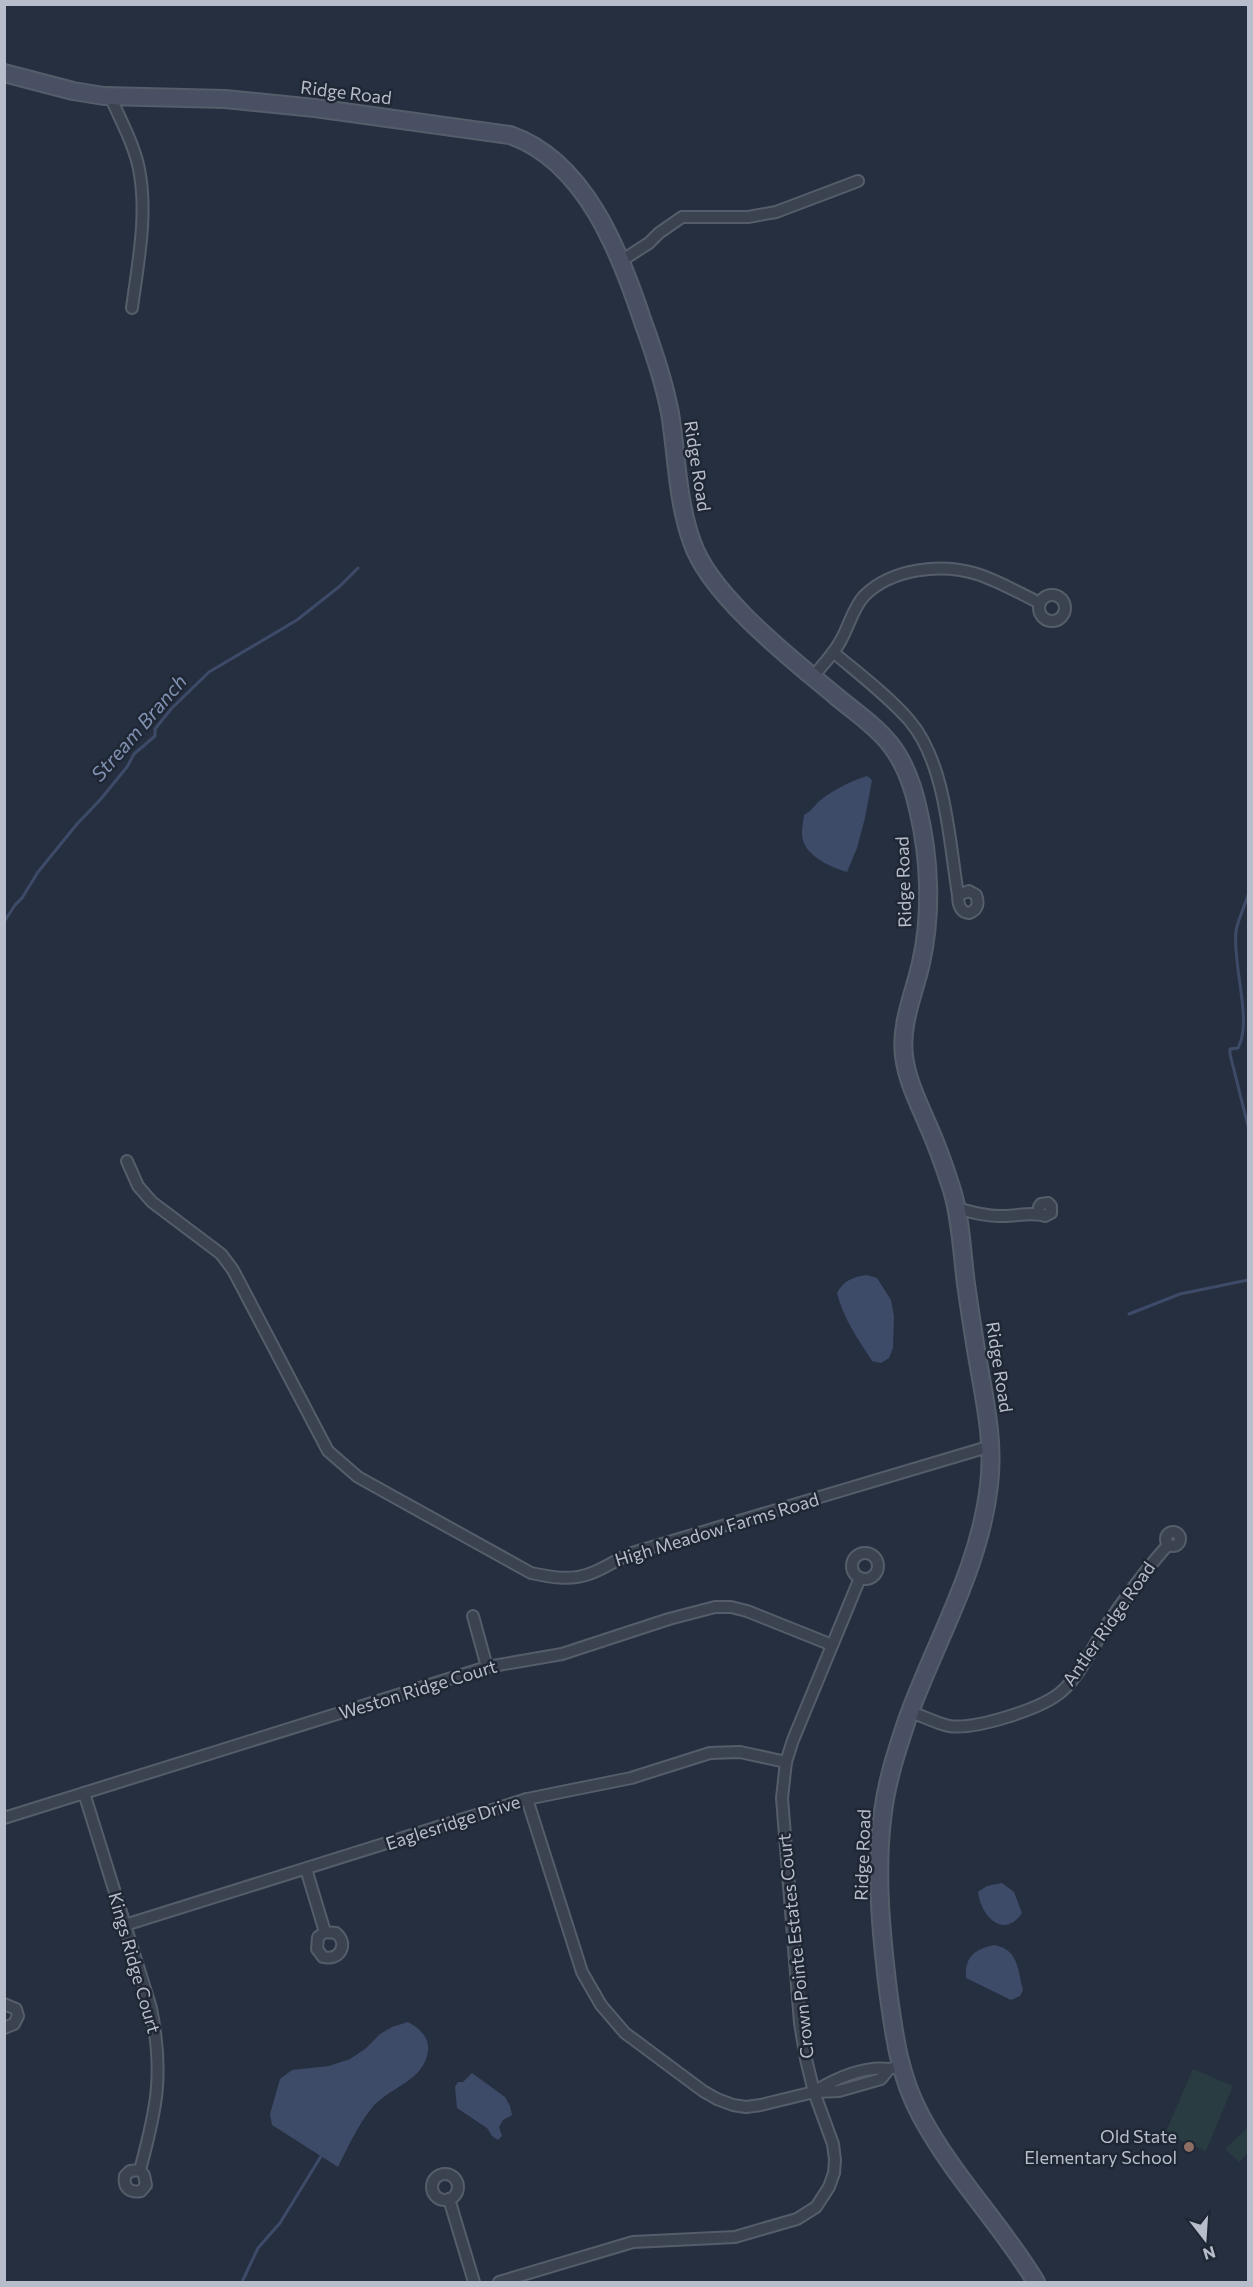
<svg xmlns="http://www.w3.org/2000/svg" width="1253" height="2287" font-family="Commissioner,sans-serif">
  <rect width="100%" height="100%" fill="#262f40"/>
  <g fill="#283c41">
    <path d="M1193 2069 1233 2086 1206 2151 1165 2134Z"/>
    <path d="M1248 2127V2153L1239 2162 1225 2149Z"/>
  </g>
  <g fill="#3d4b68">
    <path d="M867 776 872 780 865 818 857 848 847 872C833 868 810 858 804 843 800 834 803 825 804 815 812 811 815 804 822 799 835 789 851 781 867 776Z"/>
    <path d="M867 1275 877 1278 891 1300 894 1316 893 1348 889 1358 881 1363 872 1361C858 1339 843 1318 837 1293 844 1280 853 1277 867 1275Z"/>
    <path d="M1002 1883 1014 1892 1022 1913C1003 1940 981 1916 978 1892L987 1886Z"/>
    <path d="M994 1945C1019 1950 1017 1968 1023 1990L1020 1996 1011 2000 966 1978C965 1956 974 1950 994 1945Z"/>
    <path d="M408 2022C419 2028 430 2037 428 2051 424 2082 388 2087 371 2109 357 2127 348 2147 338 2167L272 2125 270 2114 280 2079 292 2070 329 2066 350 2059 365 2049 380 2034 392 2027Z"/>
    <path d="M472 2073 505 2097 510 2106 512 2115 503 2120 499 2127 502 2136 498 2140 492 2136 487 2128 457 2108 455 2087 458 2082H463Z"/>
  </g>
  <g fill="none" stroke-linecap="round" stroke-linejoin="round">
    <g stroke="#3d4b68" stroke-width="3">
      <path d="M1248 895C1245 906 1238 919 1236 931 1232 965 1253 1021 1238 1048L1230 1049V1054L1248 1126"/>
      <path d="M4 922 15 905 22 898 38 872 77 824 100 800 127 767 134 754 155 736V729L171 709 209 672 297 620 340 586 358 568"/>
      <path d="M1129 1314 1180 1294 1248 1280"/>
      <path d="M242 2282 258 2248 280 2223 323 2153"/>
    </g>
    <defs>
      <g id="street">
        <path d="M110 96C120 119 134 144 139 169 148 215 138 262 132 308"/>
        <path d="M621 261 649 243 659 233 682 217H748L776 212 858 181"/>
        <circle cx="1052" cy="608" r="13"/>
        <path d="M833 652C859 674 887 695 909 720 946 763 949 840 958 895L969 891 976 895C979 903 978 910 969 913 959 912 958 903 958 895"/>
        <path d="M813 677C822 665 834 654 841 640 849 626 853 608 864 596 892 568 942 563 977 574 999 581 1019 593 1040 603"/>
        <path d="M127 1161 138 1186 152 1202 221 1254 233 1270 328 1451 358 1477 531 1573C550 1577 570 1581 589 1574 604 1569 617 1559 632 1553L991 1446"/>
        <path d="M957 1208C971 1212 984 1216 999 1216 1015 1217 1031 1211 1045 1216L1051 1213V1206L1048 1203 1041 1204 1039 1207V1213"/>
        <circle cx="1173" cy="1539" r="7"/>
        <circle cx="865" cy="1566" r="13"/>
        <path d="M473 1616 487 1667"/>
        <path d="M910 1712C923 1716 936 1723 949 1726 975 1730 1041 1709 1061 1692 1082 1674 1094 1643 1110 1620 1128 1594 1147 1568 1168 1545"/>
        <path d="M84 1793 151 2008C164 2074 157 2107 140 2170L130 2171 125 2176C123 2188 130 2193 141 2191L146 2185 144 2175 140 2170"/>
        <path d="M527 1799 582 1972 601 2005 625 2033 703 2091 717 2099 733 2105 746 2107 761 2105 814 2092 839 2091 881 2079 889 2069 901 2066"/>
        <path d="M4 1818 487 1667 562 1654 669 1619 715 1607H731L747 1611 832 1645"/>
        <path d="M306 1869 325 1932 318 1937 317 1949 323 1957C340 1961 349 1944 336 1933L325 1932"/>
        <path d="M125 1925 527 1799 631 1778 710 1753 740 1752 786 1762"/>
        <path d="M4 2004 16 2009 18 2016 14 2024 4 2028"/>
        <path d="M817 2090C837 2078 865 2066 889 2069"/>
        <circle cx="445" cy="2187" r="13"/>
        <path d="M449 2199 474 2282"/>
        <path d="M499 2282 633 2242 735 2237 797 2219 816 2207 829 2187 834 2173 835 2160 833 2144 814 2092 806 2059 800 2023 782 1798 786 1762 793 1740 860 1578"/>
      </g>
      <path id="secondary" d="M4 73 73 91 104 96 225 99 315 108 510 135C585 161 620 252 643 322 654 352 664 382 670 413 677 456 677 501 692 542 710 596 793 660 837 697 855 712 876 726 890 744 905 763 913 786 918 809 930 859 932 914 921 963 914 994 900 1024 904 1056 907 1080 918 1102 927 1123 937 1145 945 1168 952 1190 961 1220 962 1253 966 1284 970 1312 974 1339 979 1367 986 1407 994 1444 989 1485 980 1568 935 1642 907 1720 897 1750 887 1780 883 1812 875 1870 881 1932 888 1990 894 2034 899 2076 921 2116 953 2176 1001 2224 1036 2282"/>
    </defs>
    <use href="#street" stroke="#555d6a" stroke-width="14"/>
    <use href="#secondary" stroke="#555d6a" stroke-width="20"/>
    <use href="#street" stroke="#3b4250" stroke-width="10"/>
    <use href="#secondary" stroke="#495063" stroke-width="16"/>
  </g>
  <circle fill="#8d6e63" stroke="#1f2735" stroke-width="2" cx="1189" cy="2147" r="6"/>
  <g text-anchor="middle" stroke-width="5" stroke-linejoin="round" paint-order="stroke">
    <g font-size="18" fill="#b7bdca" stroke="#1f2735">
      <text transform="translate(346 93) rotate(7)" y="6">Ridge Road</text>
      <text transform="translate(697 466) rotate(81)" y="6">Ridge Road</text>
      <text transform="translate(904 882) rotate(-92)" y="6">Ridge Road</text>
      <text transform="translate(999 1367) rotate(81)" y="6">Ridge Road</text>
      <text transform="translate(717 1530) rotate(-17)" y="6">High Meadow Farms Road</text>
      <text transform="translate(1109 1624) rotate(-55)" y="6">Antler Ridge Road</text>
      <text transform="translate(418 1690) rotate(-17)" y="6">Weston Ridge Court</text>
      <text transform="translate(453 1823) rotate(-18)" y="6">Eaglesridge Drive</text>
      <text transform="translate(863 1855) rotate(-88)" y="6">Ridge Road</text>
      <text transform="translate(796 1946) rotate(-96)" y="6">Crown Pointe Estates Court</text>
      <text transform="translate(134 1963) rotate(74)" y="6">Kings Ridge Court</text>
    </g>
    <g font-size="18" fill="#b7bdca" stroke="#1f2735" text-anchor="end">
      <text x="1177" y="2143">Old State<tspan x="1177" dy="21">Elementary School</tspan></text>
    </g>
    <g font-size="20" font-style="italic" fill="#8090b1" stroke="#1f2735">
      <text transform="translate(139 728) rotate(-49)" y="7">Stream Branch</text>
    </g>
  </g>
  <rect width="1253" height="2287" fill="none" stroke="#b7bdca" stroke-width="12"/>
  <g transform="translate(1205 2239) rotate(163)" stroke="#1f2735" stroke-width="4.5" paint-order="stroke">
  <path d="M0-4.5L10 22L0 15L-10 22Z" fill="#b7bdca"/>
  <text y="-9" font-size="16" font-weight="bold" text-anchor="middle" fill="#b7bdca">N</text>
  </g>
</svg>
